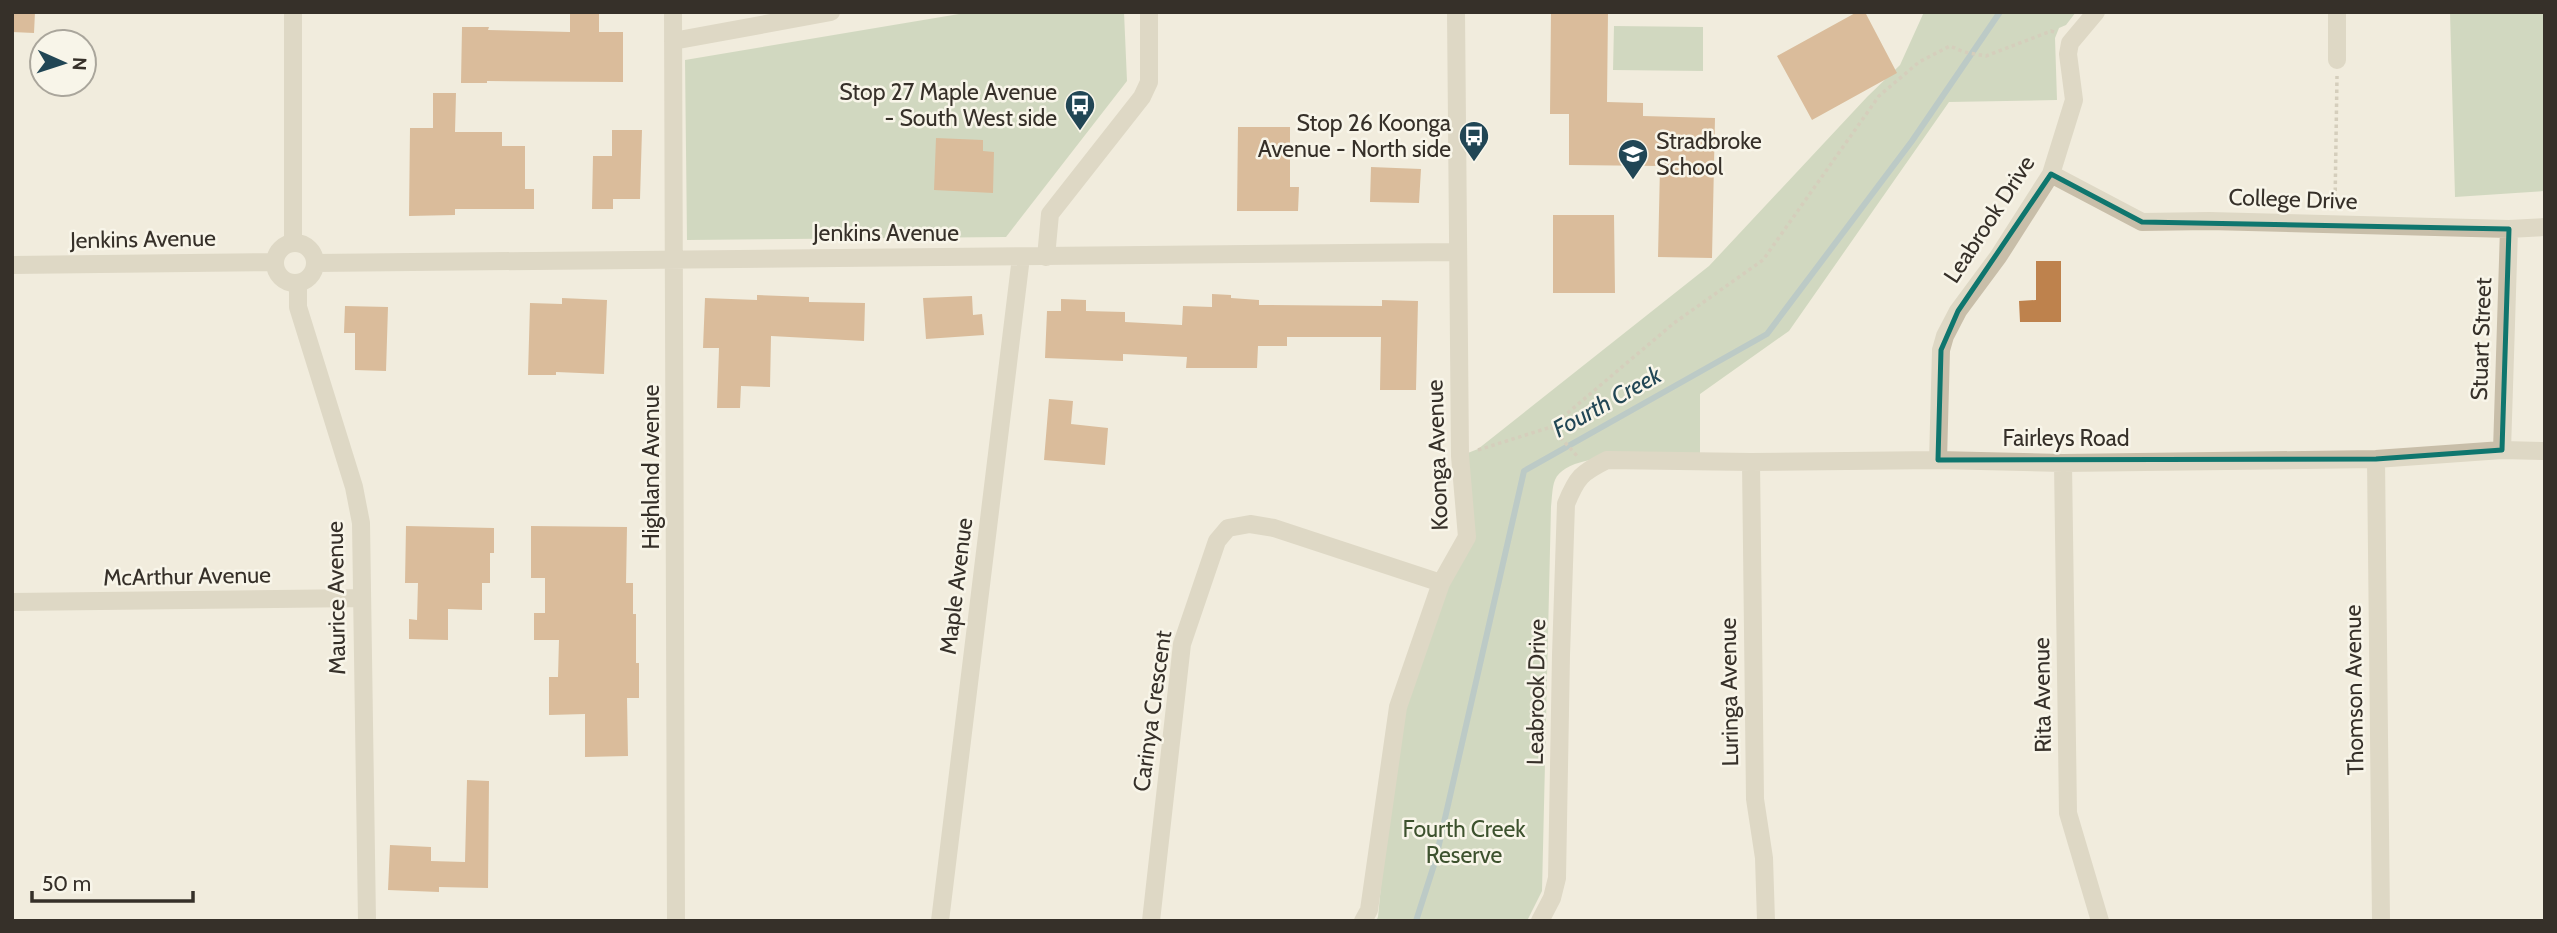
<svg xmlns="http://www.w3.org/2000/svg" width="2557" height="933" viewBox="0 0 2557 933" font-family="Cabin,sans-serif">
	<rect width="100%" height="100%" fill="#f1ecdd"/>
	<path fill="#acbf9e" d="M 971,12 L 1124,12 L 1127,81 L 1006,237 L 687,240 L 685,60 Z
		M 1924,12 L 2076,12 L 2066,25 L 2059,28 L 2055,38 L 2057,100 L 1949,102 L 1789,331 L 1700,394 L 1700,459 C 1669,458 1569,447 1555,480 C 1552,487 1552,499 1551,507 L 1542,891 L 1527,921 L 1376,921 L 1378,917 L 1398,707 L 1467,535 L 1460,456 L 1478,449 L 1709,266 L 1867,97 L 1900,65 Z
		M 2450,12 L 2545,12 L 2545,191 L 2455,197 Z
		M 1614,26 L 1703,27 L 1703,71 L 1613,70 Z"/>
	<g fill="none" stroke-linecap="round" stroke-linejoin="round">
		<path stroke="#7da0ac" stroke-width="6" d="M 1416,921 L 1435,862 L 1524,471 L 1767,334 L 1912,141 L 2000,12"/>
	</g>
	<path fill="#be824d" d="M 12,12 L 35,12 L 34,33 L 12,32 Z
		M 570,12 L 599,12 L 599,32 L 623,32 L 623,82 L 487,81 L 487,83 L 461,83 L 462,27 L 489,27 L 488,30 L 570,32 Z
		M 1551,12 L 1608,12 L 1607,102 L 1643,103 L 1643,116 L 1715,118 L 1712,258 L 1658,257 L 1660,166 L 1569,165 L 1569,114 L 1550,114 Z
		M 1857,12 L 1865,12 L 1897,73 L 1812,120 L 1777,56 Z
		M 433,93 L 456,93 L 455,132 L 502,132 L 502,146 L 525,146 L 525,189 L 534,189 L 534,209 L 455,209 L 455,215 L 409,216 L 410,128 L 433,128 Z
		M 1238,127 L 1290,127 L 1290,187 L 1299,187 L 1298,211 L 1237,211 Z
		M 612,130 L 642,130 L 640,199 L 613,199 L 613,209 L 592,209 L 593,156 L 612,156 Z
		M 936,138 L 983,140 L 983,151 L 994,152 L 993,193 L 934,190 Z
		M 1371,167 L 1421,169 L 1419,203 L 1370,202 Z
		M 1553,215 L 1614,215 L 1615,293 L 1553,293 Z
		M 2036,261 L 2061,261 L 2061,322 L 2020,322 L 2019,301 L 2036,300 Z
		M 1212,294 L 1231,295 L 1231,298 L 1259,300 L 1259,305 L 1382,306 L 1382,300 L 1418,301 L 1416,390 L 1380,390 L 1381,337 L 1287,337 L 1287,346 L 1258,346 L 1257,368 L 1186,368 L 1187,357 L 1123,354 L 1123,361 L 1045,358 L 1047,311 L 1061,311 L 1061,299 L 1086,300 L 1086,311 L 1125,312 L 1125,322 L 1182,325 L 1183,306 L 1212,307 Z
		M 757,295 L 809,297 L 809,302 L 865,303 L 864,341 L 771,336 L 770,387 L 741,386 L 740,408 L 717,408 L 719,348 L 703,348 L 705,298 L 757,300 Z
		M 972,296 L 973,315 L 982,314 L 984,335 L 926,339 L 923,298 Z
		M 562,298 L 607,300 L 604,374 L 556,372 L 556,375 L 528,375 L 530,303 L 562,304 Z
		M 345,306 L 388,307 L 386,371 L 355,370 L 355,333 L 344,333 Z
		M 1049,399 L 1073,401 L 1071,424 L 1108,428 L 1105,465 L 1044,460 Z
		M 406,526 L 494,528 L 494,553 L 490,553 L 490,583 L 482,583 L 482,610 L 448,609 L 448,640 L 409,639 L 409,619 L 417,620 L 418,583 L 405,583 Z
		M 531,526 L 627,527 L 626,583 L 633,583 L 633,614 L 636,614 L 636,663 L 639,663 L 639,698 L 627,698 L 628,756 L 585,757 L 585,714 L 549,715 L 549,677 L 558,677 L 559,640 L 534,640 L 534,613 L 545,613 L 545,578 L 531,578 Z
		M 467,780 L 489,781 L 488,888 L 439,887 L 439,892 L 388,890 L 390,845 L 431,847 L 431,861 L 465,862 Z"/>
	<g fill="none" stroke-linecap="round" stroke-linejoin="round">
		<path stroke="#b4a994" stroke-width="3.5" stroke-dasharray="3.5 3.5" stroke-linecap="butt" d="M 2335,205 L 2337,76
			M 1551,427 L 1578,457
			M 1478,450 L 1551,427 L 1674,323 L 1763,260 L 1879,96 L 1919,62 L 1950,46 L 1964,52 L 1986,56 L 2051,31 L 2054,32"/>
		<path stroke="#c8bea9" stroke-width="18" d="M 293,12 L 293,243
			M 673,12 L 676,921
			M 673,41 L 831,12
			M 2337,60 L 2337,12
			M 2051,174 L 2142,222 L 2209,221 L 2509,229 L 2545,227
			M275 263a20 20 0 1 1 40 0a20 20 0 1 1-40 0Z
			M 1046,257 L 1050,214 L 1142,97 L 1149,82 L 1149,12
			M 315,263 L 1457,252
			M 12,265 L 275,262
			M 298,283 L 298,307 L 354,487 L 361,523 L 367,921
			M 2502,450 L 2509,229
			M 2376,459 L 2381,921
			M 1938,460 L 1941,350 L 1945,336 L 1958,311 L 1998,257 L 2051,174 L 2074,100 L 2068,54 L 2070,43 L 2096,12
			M 1751,462 L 1755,799 L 1764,858 L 1766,921
			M 2063,463 L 2068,813 L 2100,921
			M 12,602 L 362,598
			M 940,921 L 1021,257
			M 1151,921 L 1182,644 L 1217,541 L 1228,528 L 1250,524 L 1274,528 L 1441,583
			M 1363,921 L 1369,910 L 1398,707 L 1441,583 L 1467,537 L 1460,456 L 1456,12
			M 1540,921 L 1552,898 L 1557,878 L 1561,655 L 1566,504 C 1577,477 1581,473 1607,460 L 1751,462 L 1938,460 L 2063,463 L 2376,459 L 2502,450 L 2545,451"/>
	</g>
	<path d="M0 0H2557V933H0ZM 2051,174 L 2142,222 L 2509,229 L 2502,450 L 2376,459 L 1938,460 L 1941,350 L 1958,311 Z" fill="#f1ecdd" fill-opacity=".55" fill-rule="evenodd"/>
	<path fill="none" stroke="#0f766e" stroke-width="5" stroke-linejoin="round" d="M 2051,174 L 2142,222 L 2509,229 L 2502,450 L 2376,459 L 1938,460 L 1941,350 L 1958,311 Z"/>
	<defs>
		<g id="bus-pin" transform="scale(1.575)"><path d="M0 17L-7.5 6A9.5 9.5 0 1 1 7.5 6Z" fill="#214655" stroke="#f8f5e9"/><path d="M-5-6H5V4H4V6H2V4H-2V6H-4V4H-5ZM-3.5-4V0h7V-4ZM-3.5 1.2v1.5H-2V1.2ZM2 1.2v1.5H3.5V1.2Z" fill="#fff"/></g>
		<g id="school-pin" transform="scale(1.575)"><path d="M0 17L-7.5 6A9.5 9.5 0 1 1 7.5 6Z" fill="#214655" stroke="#f8f5e9"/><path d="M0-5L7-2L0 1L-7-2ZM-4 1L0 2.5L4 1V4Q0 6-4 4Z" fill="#fff"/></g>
	</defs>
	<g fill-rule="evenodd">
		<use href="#bus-pin" x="1080" y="105"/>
		<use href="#bus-pin" x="1474" y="136"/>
		<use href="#school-pin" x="1633" y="154"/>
	</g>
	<g text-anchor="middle" stroke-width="5" stroke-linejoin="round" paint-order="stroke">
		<g font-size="23" fill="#363029" stroke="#f8f5e9" text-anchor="end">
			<text x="1057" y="100">Stop 27 Maple Avenue<tspan x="1057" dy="26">- South West side</tspan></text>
			<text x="1451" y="131">Stop 26 Koonga<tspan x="1451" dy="26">Avenue - North side</tspan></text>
			<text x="1656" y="149" text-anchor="start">Stradbroke<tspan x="1656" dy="26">School</tspan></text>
		</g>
		<g font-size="23" fill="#363029" stroke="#f8f5e9">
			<text transform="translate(2293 199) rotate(2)" y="8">College Drive</text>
			<text transform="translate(1989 219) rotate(-57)" y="8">Leabrook Drive</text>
			<text x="886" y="241">Jenkins Avenue</text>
			<text transform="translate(143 239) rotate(-1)" y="8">Jenkins Avenue</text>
			<text transform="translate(2481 339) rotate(-88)" y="8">Stuart Street</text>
			<text x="2066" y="446">Fairleys Road</text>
			<text transform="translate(1437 455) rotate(-92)" y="8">Koonga Avenue</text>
			<text transform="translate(651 467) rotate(-90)" y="8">Highland Avenue</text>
			<text transform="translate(187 576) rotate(-1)" y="8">McArthur Avenue</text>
			<text transform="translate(956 586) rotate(-83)" y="8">Maple Avenue</text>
			<text transform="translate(336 598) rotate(-91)" y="8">Maurice Avenue</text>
			<text transform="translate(2354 690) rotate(-91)" y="8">Thomson Avenue</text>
			<text transform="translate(1536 692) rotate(-89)" y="8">Leabrook Drive</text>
			<text transform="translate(1729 692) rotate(-91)" y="8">Luringa Avenue</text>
			<text transform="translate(2042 695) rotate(-91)" y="8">Rita Avenue</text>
			<text transform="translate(1152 711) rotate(-82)" y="8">Carinya Crescent</text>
		</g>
		<g font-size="23" fill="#3d522e" stroke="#f8f5e9">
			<text x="1464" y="837">Fourth Creek<tspan x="1464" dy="26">Reserve</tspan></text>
		</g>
		<g font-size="24" font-style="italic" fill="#214655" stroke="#f8f5e9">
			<text transform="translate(1607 402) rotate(-29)" y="8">Fourth Creek</text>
		</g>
	</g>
	<rect width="2557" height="933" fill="none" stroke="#363029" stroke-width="28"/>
	<g transform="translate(63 63) rotate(93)"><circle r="33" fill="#f8f5e9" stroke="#aaa69c" stroke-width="2"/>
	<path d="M0-5L12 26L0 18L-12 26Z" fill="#214655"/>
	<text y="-10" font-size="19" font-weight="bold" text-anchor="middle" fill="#363029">N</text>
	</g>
	<path d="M32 891v10h161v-10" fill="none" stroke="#363029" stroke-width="3.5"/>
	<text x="42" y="891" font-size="21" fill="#363029" stroke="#f8f5e9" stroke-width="5" paint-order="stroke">50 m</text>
</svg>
